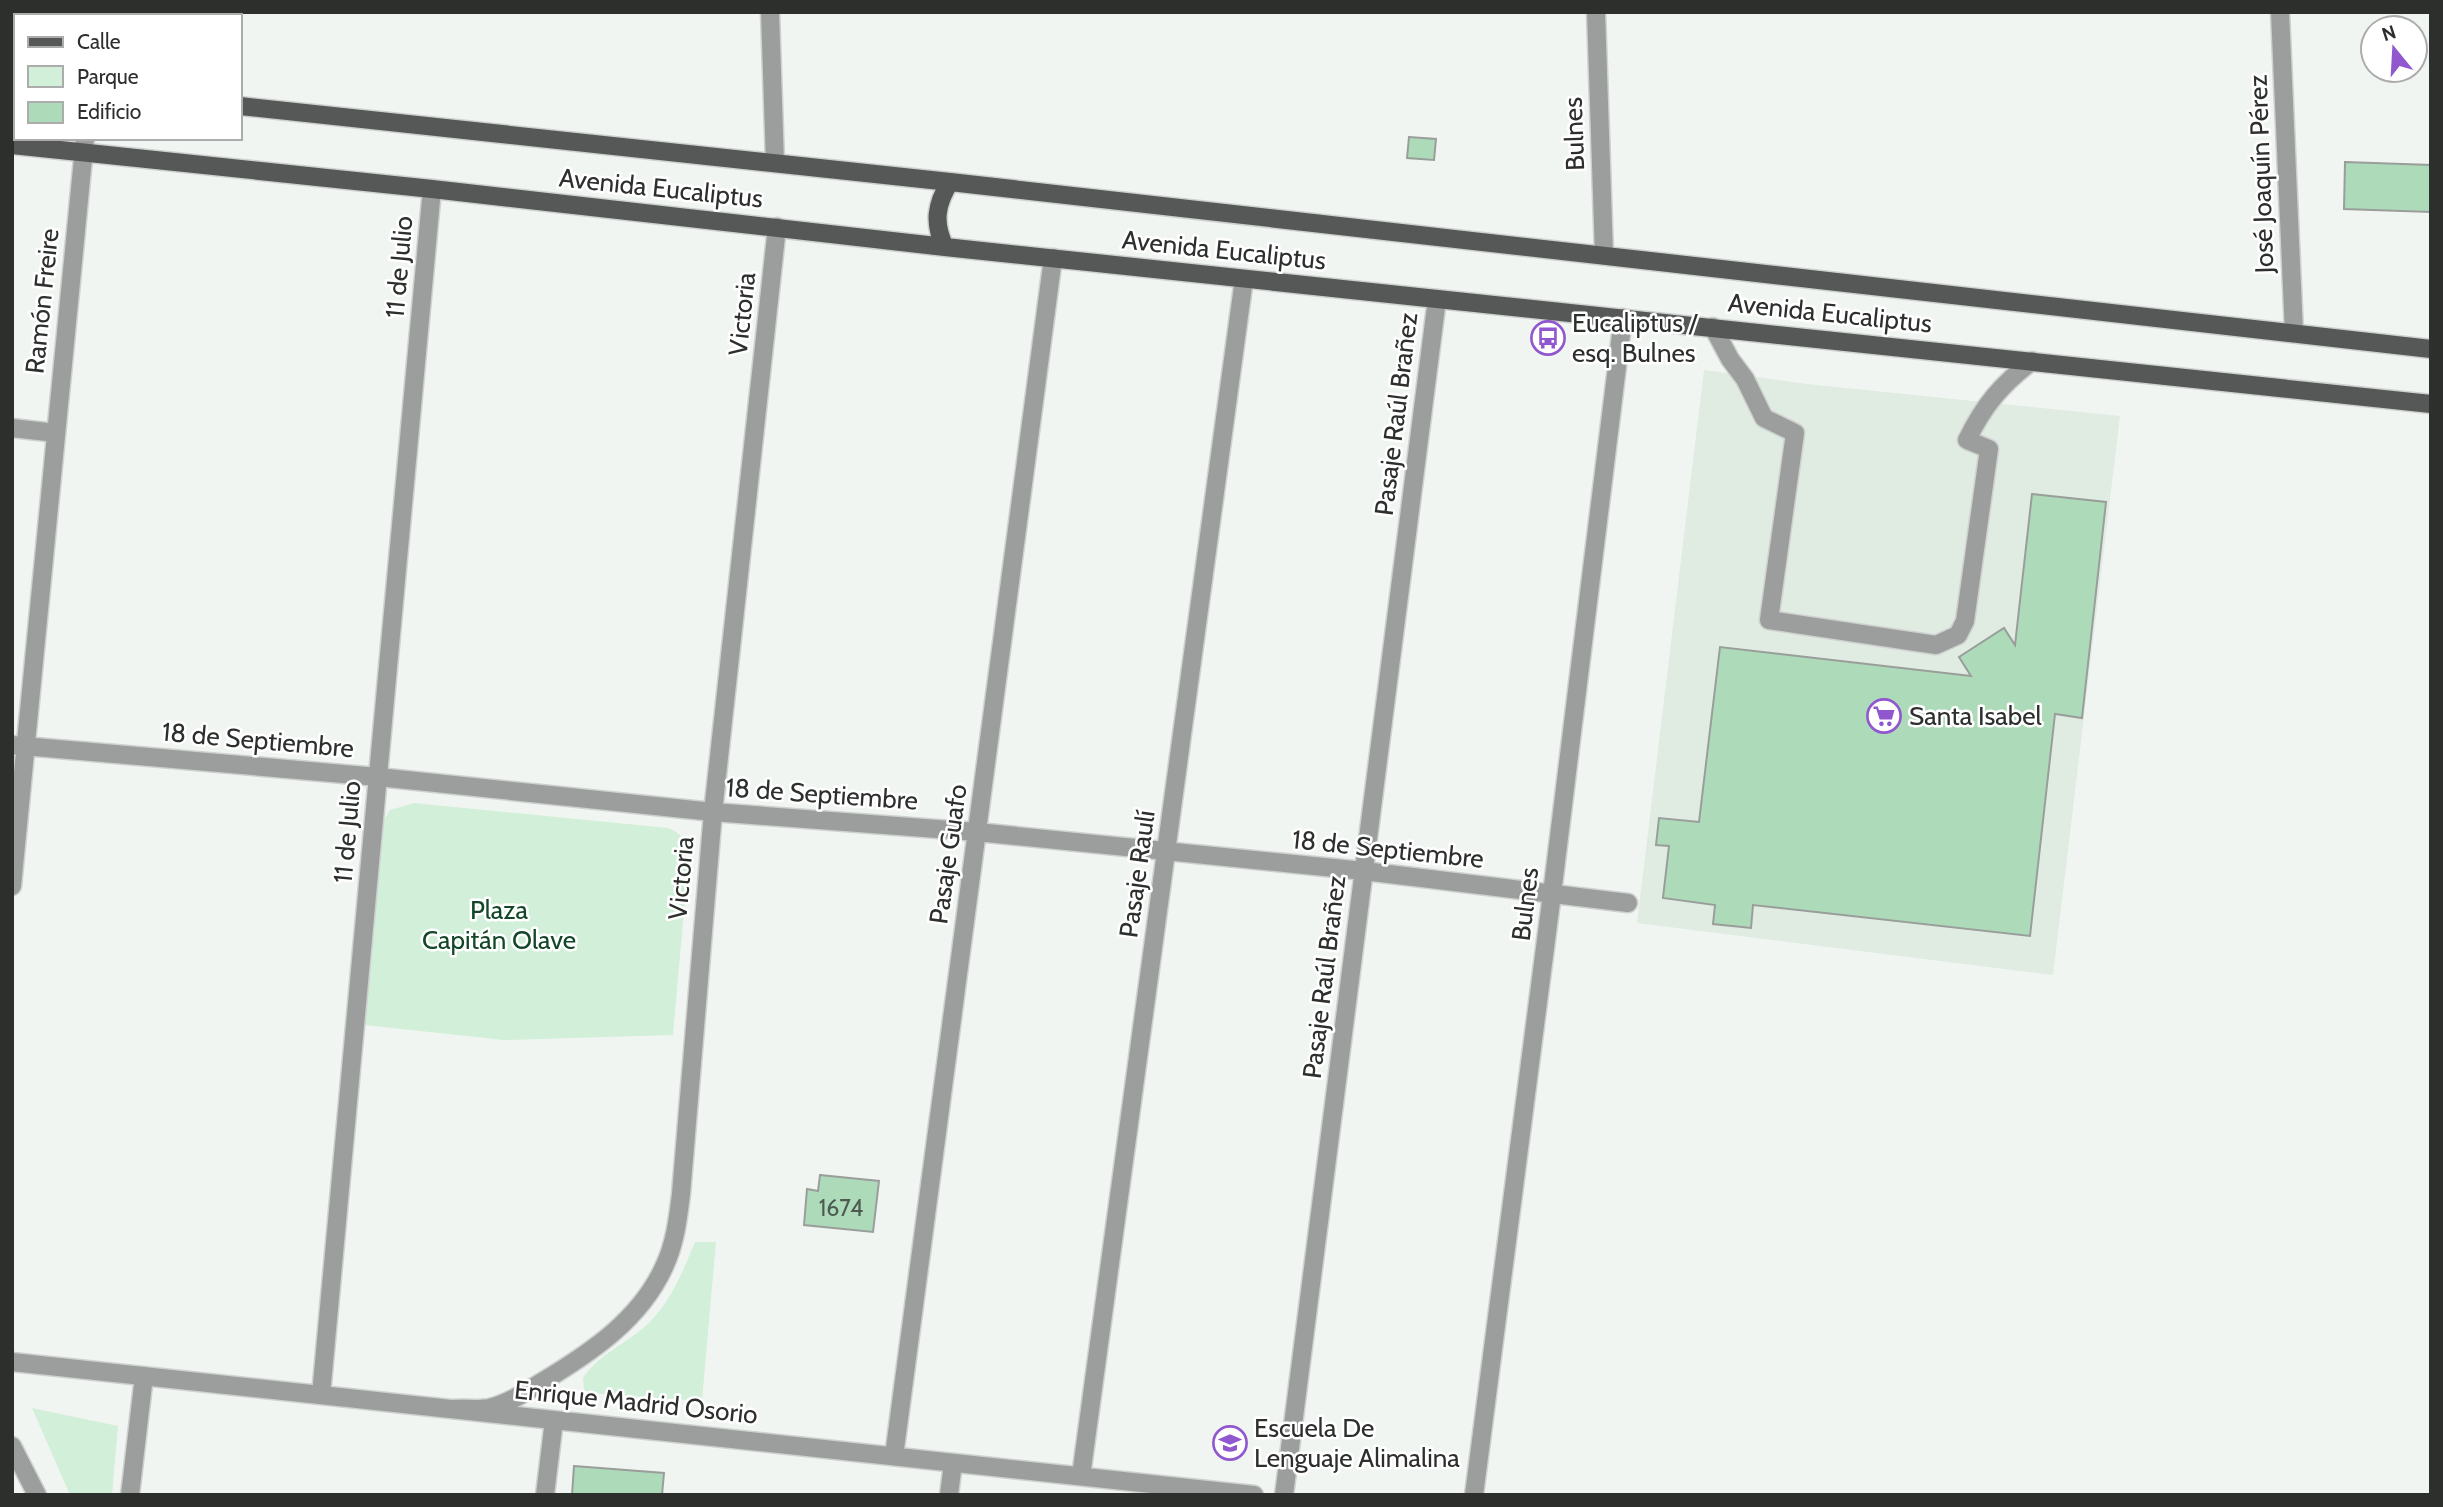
<svg xmlns="http://www.w3.org/2000/svg" width="2443" height="1507" viewBox="0 0 2443 1507" font-family="Cabin,sans-serif">
	<rect width="100%" height="100%" fill="#f1f5f2"/>
	<path fill="#e0ebe2" d="M 1704,370 L 1807,384 L 2120,416 L 2053,975 L 1637,923 Z"/>
	<path fill="#d2efda" d="M 414,803 L 668,828 C 680,832 687,841 689,854 L 673,1035 L 504,1040 L 364,1025 L 383,822 L 390,810 Z
		M 695,1242 L 716,1242 L 702,1401 L 591,1393 L 584,1390 L 583,1378 C 597,1356 623,1345 642,1329 C 669,1307 682,1273 695,1242 Z
		M 32,1408 L 118,1426 L 112,1495 L 70,1495 Z"/>
	<path fill="#addbb9" stroke="#9a9e9b" stroke-width="2" d="M 1409,137 L 1436,139 L 1434,160 L 1407,158 Z
		M 2345,162 L 2431,165 L 2431,212 L 2344,209 Z
		M 2032,494 L 2106,502 L 2082,718 L 2055,714 L 2030,936 L 1753,905 L 1751,928 L 1713,924 L 1715,905 L 1663,898 L 1669,846 L 1656,845 L 1659,818 L 1699,822 L 1720,647 L 1971,676 L 1959,657 L 2004,628 L 2015,645 Z
		M 820,1175 L 879,1181 L 873,1232 L 804,1225 L 807,1189 L 818,1191 Z
		M 574,1466 L 664,1473 L 662,1495 L 572,1495 Z"/>
	<g fill="none" stroke-linecap="round" stroke-linejoin="round">
		<g stroke="#ced1cf" stroke-width="21">
			<path id="minor" d="M 90,12 L 90,16
				M 770,12 L 775,163
				M 1596,12 L 1604,255
				M 2280,12 L 2294,333
				M 1713,327 L 1730,359 L 1745,379 L 1764,418 L 1795,433 L 1769,620 L 1936,645 L 1958,635 L 1965,621 L 1989,449 L 1967,440 C 1984,405 2001,385 2032,361
				M 12,428 L 56,433
				M 12,745 L 378,777 L 713,812 L 977,832 L 1364,871 L 1628,903
				M 12,886 L 85,138
				M 12,1362 L 1254,1495
				M 321,1395 L 432,189
				M 452,1409 C 463,1408 478,1410 489,1408 C 507,1404 526,1392 542,1382 C 590,1353 640,1320 664,1267 C 675,1244 678,1219 681,1194 L 713,812 L 777,227
				M 12,1446 L 37,1495
				M 894,1456 L 1053,258
				M 1081,1476 L 1244,279
				M 130,1495 L 144,1376
				M 545,1495 L 554,1420
				M 949,1495 L 953,1463
				M 1284,1495 L 1437,299
				M 1474,1495 L 1552,894 L 1623,318"/>
		</g>
		<g stroke="#ced1cf" stroke-width="21">
			<path id="major" d="M 12,84 L 16,84
				M 240,106 L 950,182 L 2431,349
				M 12,145 L 432,189 L 945,247 L 2431,404
				M 945,247 C 933,223 936,204 950,182"/>
		</g>
		<use href="#minor" stroke="#9c9e9d" stroke-width="18"/>
		<use href="#major" stroke="#555856" stroke-width="18"/>
	</g>
	<defs>
		<g id="bus-ring" transform="scale(1.75)"><circle r="9.5" fill="#fff" stroke="#9057ce" stroke-width="1.5"/><path d="M-5-6H5V4H4V6H2V4H-2V6H-4V4H-5ZM-3.5-4V0h7V-4ZM-3.5 1.2v1.5H-2V1.2ZM2 1.2v1.5H3.5V1.2Z" fill="#9057ce"/></g>
		<g id="supermarket-ring" transform="scale(1.75)"><circle r="9.5" fill="#fff" stroke="#9057ce" stroke-width="1.5"/><path d="M-6-5.5h2.5l.6 2H6L4.5 2H-2.5L-4.4-4H-6ZM-1.5 3.2a1.3 1.3 0 1 0 .1 0ZM3 3.2a1.3 1.3 0 1 0 .1 0Z" fill="#9057ce"/></g>
		<g id="school-ring" transform="scale(1.75)"><circle r="9.5" fill="#fff" stroke="#9057ce" stroke-width="1.5"/><path d="M0-5L7-2L0 1L-7-2ZM-4 1L0 2.5L4 1V4Q0 6-4 4Z" fill="#9057ce"/></g>
	</defs>
	<g fill-rule="evenodd">
		<use href="#bus-ring" x="1548" y="338"/>
		<use href="#supermarket-ring" x="1884" y="716"/>
		<use href="#school-ring" x="1230" y="1443"/>
	</g>
	<g text-anchor="middle" stroke-width="5" stroke-linejoin="round" paint-order="stroke">
		<g font-size="23" fill="#4d5a50">
			<text x="841" y="1216">1674</text>
		</g>
		<g font-size="26" fill="#2d2f2d" stroke="#fff">
			<text transform="translate(1574 134) rotate(-92)" y="9">Bulnes</text>
			<text transform="translate(2261 174) rotate(-92)" y="9">José Joaquín Pérez</text>
			<text transform="translate(661 188) rotate(6)" y="9">Avenida Eucaliptus</text>
			<text transform="translate(1224 250) rotate(6)" y="9">Avenida Eucaliptus</text>
			<text transform="translate(399 267) rotate(-85)" y="9">11 de Julio</text>
			<text transform="translate(42 301) rotate(-84)" y="9">Ramón Freire</text>
			<text transform="translate(1830 313) rotate(6)" y="9">Avenida Eucaliptus</text>
			<text transform="translate(742 314) rotate(-84)" y="9">Victoria</text>
			<text transform="translate(1396 414) rotate(-83)" y="9">Pasaje Raúl Brañez</text>
			<text transform="translate(258 740) rotate(5)" y="9">18 de Septiembre</text>
			<text transform="translate(822 794) rotate(4)" y="9">18 de Septiembre</text>
			<text transform="translate(347 832) rotate(-85)" y="9">11 de Julio</text>
			<text transform="translate(1388 849) rotate(6)" y="9">18 de Septiembre</text>
			<text transform="translate(948 854) rotate(-82)" y="9">Pasaje Guafo</text>
			<text transform="translate(1137 874) rotate(-82)" y="9">Pasaje Raulí</text>
			<text transform="translate(681 878) rotate(-85)" y="9">Victoria</text>
			<text transform="translate(1525 904) rotate(-83)" y="9">Bulnes</text>
			<text transform="translate(1324 977) rotate(-83)" y="9">Pasaje Raúl Brañez</text>
			<text transform="translate(636 1402) rotate(6)" y="9">Enrique Madrid Osorio</text>
		</g>
		<g font-size="26" fill="#2d2f2d" stroke="#fff" text-anchor="start">
			<text x="1572" y="332">Eucaliptus /<tspan x="1572" dy="30">esq. Bulnes</tspan></text>
			<text x="1909" y="725">Santa Isabel</text>
			<text x="1254" y="1437">Escuela De<tspan x="1254" dy="30">Lenguaje Alimalina</tspan></text>
		</g>
		<g font-size="26" fill="#134728" stroke="#fff">
			<text x="499" y="919">Plaza<tspan x="499" dy="30">Capitán Olave</tspan></text>
		</g>
	</g>
	<rect width="2443" height="1507" fill="none" stroke="#2d2f2d" stroke-width="28"/>
	<rect x="14" y="14" width="228" height="126" fill="#ffffff" stroke="#abacab" stroke-width="2"/>
	<rect x="28" y="37" width="35" height="10" fill="#555856" stroke="#abacab" stroke-width="2"/>
	<text x="77" y="49" font-size="21" fill="#2d2f2d">Calle</text>
	<rect x="28" y="66" width="35" height="21" fill="#d2efda" stroke="#abacab" stroke-width="2"/>
	<text x="77" y="84" font-size="21" fill="#2d2f2d">Parque</text>
	<rect x="28" y="102" width="35" height="21" fill="#addbb9" stroke="#abacab" stroke-width="2"/>
	<text x="77" y="119" font-size="21" fill="#2d2f2d">Edificio</text>
	<g transform="translate(2394 49) rotate(342)"><circle r="33" fill="#ffffff" stroke="#abacab" stroke-width="2"/>
	<path d="M0-5L12 26L0 18L-12 26Z" fill="#9057ce"/>
	<text y="-10" font-size="19" font-weight="bold" text-anchor="middle" fill="#2d2f2d">N</text>
	</g>
</svg>
